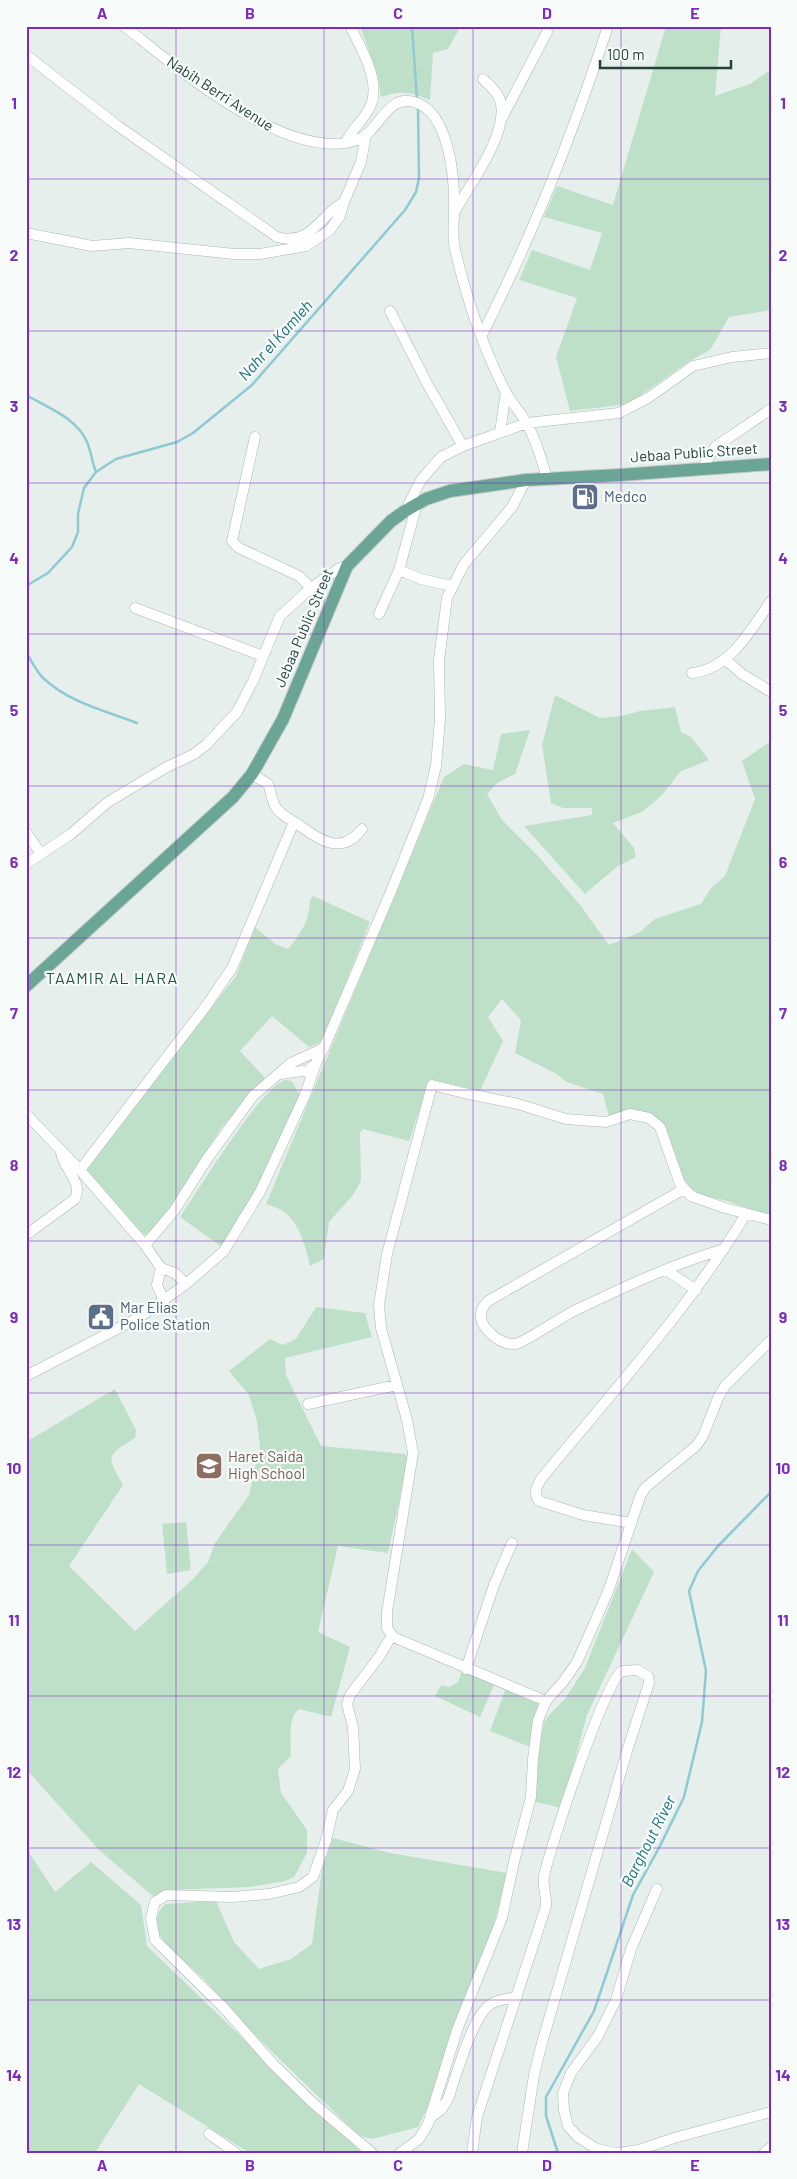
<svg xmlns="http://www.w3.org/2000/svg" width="797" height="2179" viewBox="0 0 797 2179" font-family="Barlow,sans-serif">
	<rect width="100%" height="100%" fill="#e6efeb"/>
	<path fill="#bfe0c8" d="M 360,26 L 461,26 L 448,49 L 433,53 L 430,100 C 409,92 403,90 381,97 L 378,76 Z
		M 666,26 L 721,26 L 715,96 L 750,84 L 771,69 L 771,310 L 729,317 L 710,350 L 688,362 L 628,404 L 570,411 L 556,357 L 577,298 L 519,280 L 532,250 L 590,270 L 602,233 L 544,217 L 557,186 L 613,205 Z
		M 555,695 L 600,718 L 622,716 L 640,711 L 675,707 L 681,732 L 691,737 L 709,760 L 681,771 L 661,796 L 642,812 L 613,823 L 634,848 L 636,857 L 618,866 L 585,894 L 524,826 L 592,815 L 592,808 L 563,808 L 551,803 L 542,745 Z
		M 530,730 L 515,774 L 497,783 L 487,794 L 502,820 L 538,856 L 581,906 L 609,945 L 640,932 L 655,919 L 701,904 L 711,888 L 725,876 L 755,799 L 742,761 L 771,741 L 771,1216 L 724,1200 L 700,1195 L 690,1188 L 676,1165 L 666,1127 L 643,1111 L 631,1109 L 609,1116 L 603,1094 L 567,1082 L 555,1073 L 515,1053 L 521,1020 L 502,999 L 488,1017 L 503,1041 L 480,1091 L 430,1079 L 409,1141 L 363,1129 L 360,1133 L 361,1181 L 353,1195 L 329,1222 L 324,1259 L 310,1266 C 306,1248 300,1224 284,1212 C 279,1208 271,1206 266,1204 L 444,777 L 464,764 L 493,770 L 501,734 Z
		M 313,896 L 370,922 L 322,1042 L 309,1047 L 272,1016 L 240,1051 L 265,1078 L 222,1127 L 169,1211 L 149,1234 L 144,1235 L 86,1169 L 236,976 L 255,927 L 275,944 L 288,949 C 300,935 310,920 310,900 Z
		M 285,1080 L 292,1081 L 300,1095 L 254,1197 L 222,1247 L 180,1217 C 197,1192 262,1086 285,1080 Z
		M 316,1307 L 365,1313 L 372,1337 L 285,1358 L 286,1375 L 321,1446 L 405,1454 L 408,1459 L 388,1553 L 338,1546 L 318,1632 L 350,1647 L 331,1717 L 299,1709 C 287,1718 291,1743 291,1756 L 278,1769 L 281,1793 L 307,1830 L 307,1853 L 294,1877 L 285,1881 L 250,1887 L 168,1890 L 153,1896 L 100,1851 L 26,1769 L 26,1442 L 115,1389 L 136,1430 L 135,1438 C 106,1456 106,1455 123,1485 L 69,1566 L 135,1631 L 192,1580 L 208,1562 L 215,1543 L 249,1495 L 260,1446 L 257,1421 L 249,1395 L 229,1371 L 270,1339 L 283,1345 L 296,1339 Z
		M 186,1522 L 191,1570 L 167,1574 L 162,1524 Z
		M 632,1549 L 654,1572 L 587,1715 L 562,1808 L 536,1802 L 538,1753 L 544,1722 L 549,1715 L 565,1699 L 585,1668 Z
		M 462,1670 L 495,1683 L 480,1717 L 435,1696 L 441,1685 L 450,1687 L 458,1682 Z
		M 506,1688 L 539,1703 C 533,1716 533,1732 530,1747 L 490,1731 Z
		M 333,1838 L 390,1853 L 507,1873 L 492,1932 L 430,2102 L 418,2127 L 372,2139 L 360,2136 C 318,2097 277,2057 236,2016 C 225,2004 215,1990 203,1978 C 189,1964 167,1950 158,1932 C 154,1922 158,1911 165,1904 L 216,1901 L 234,1942 L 259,1969 L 291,1959 L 312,1944 L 322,1869 Z
		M 26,1848 L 55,1892 L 91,1862 L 141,1905 L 147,1946 L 361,2152 L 250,2153 L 139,2084 L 95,2153 L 26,2153 Z"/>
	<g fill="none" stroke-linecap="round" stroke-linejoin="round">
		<path stroke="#8ec9d4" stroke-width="2.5" d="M 412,26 L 417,100
			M 26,395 C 47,407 77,418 87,442 C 91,451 92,462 96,472
			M 26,586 L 48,573 L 72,547 L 78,532 L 78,514 L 84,488 L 96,472 L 116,459 L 177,442 L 193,433 L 252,385 L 405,210 L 416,192 L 419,178 L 418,108
			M 26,652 C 31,660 36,671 43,678 C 70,703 103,710 137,723
			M 558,2153 L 546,2116 L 546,2097 L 594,2011 L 633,1895 L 660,1846 L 684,1797 L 702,1722 L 706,1671 L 689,1591 L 698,1571 L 718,1546 L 771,1492"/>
		<g stroke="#a8b8b2" stroke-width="11">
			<path id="minor" d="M 124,26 C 177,67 287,164 357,140 C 380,132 387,91 417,103 C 450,115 455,181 454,211 C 454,224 452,236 455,249 C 466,297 483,347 505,391 C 511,402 520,412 526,422 C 536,440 542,460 547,479
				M 26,55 L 118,126 L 277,237 C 312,247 320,214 344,202
				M 502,118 L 547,32
				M 346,142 C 352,129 364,120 370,107 C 382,82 361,48 350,26
				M 455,211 C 470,184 507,136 501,104 C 499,93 491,87 483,79
				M 26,233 L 92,246 L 129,243 L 234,254 L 260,254 L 306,246 L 330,230 L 340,216 L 344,202 L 361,162 L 366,135
				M 390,311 L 429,387 L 463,446
				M 482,335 C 533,234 573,134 608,26
				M 500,432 L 506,392
				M 255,437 L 232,541 L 239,548 L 299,576 L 311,588
				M 702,469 L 715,447 L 771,409
				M 417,504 L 399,570 L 421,579 L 452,586
				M 405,511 L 421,480 L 441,457 L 463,446 L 527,423 L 619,413 L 648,398 L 693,366 L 732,357 L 771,353
				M 135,608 L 263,656
				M 379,614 L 399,570
				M 726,660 L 742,674 L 771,692
				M 692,673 C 730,669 751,630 771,601
				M 252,774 L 268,784 C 271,790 271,799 275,806 C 280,815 290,819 299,825 C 319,840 342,856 362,829
				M 26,832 L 41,854
				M 26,864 L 71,834 L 108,802 L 165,768 L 194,754 L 206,745 L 237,712 L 253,681 L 280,616 L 311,588 L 338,569 L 347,566
				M 280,1074 L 302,1071 L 312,1073 L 311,1067
				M 26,1114 L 80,1170 L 145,1245 L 161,1268 L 175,1273 L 186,1284
				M 80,1170 L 206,1006 L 232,968 L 294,822
				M 684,1189 L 488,1301 C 482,1308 479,1313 482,1322 C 488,1334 502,1345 516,1344 C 525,1342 563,1316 576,1310 C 624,1287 673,1264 724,1249
				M 26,1235 L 75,1199 C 83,1182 65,1171 61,1153
				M 145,1245 L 174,1211 L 207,1159 L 253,1096 L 291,1063 L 324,1048
				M 161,1268 L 157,1285 L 164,1301
				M 666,1270 L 696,1290
				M 26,1376 L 140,1317 L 186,1284 L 224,1251 L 260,1192 L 305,1095 L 316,1063 L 326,1043 L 392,889 L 428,799 L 436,766 L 440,719 L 439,660 L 447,598 L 464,564 L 512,507 L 526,480
				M 308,1404 L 397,1385
				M 631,1523 L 583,1515 L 539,1501 C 533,1494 537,1486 541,1479 C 612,1392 688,1310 746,1214
				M 466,1669 L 494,1585 L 512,1543
				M 546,1701 L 393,1637 L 387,1628 L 387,1612 L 413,1453 L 407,1420 L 381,1328 L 379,1305 L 387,1254 L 432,1085 L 464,1093 L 518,1104 L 566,1119 L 606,1122 L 630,1114 L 649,1118 L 660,1127 L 680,1184 L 691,1196 L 725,1208 L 771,1220
				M 430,2118 L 441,2110 L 448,2099 C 456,2077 472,2016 491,2004 C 498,1999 509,1999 517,1997
				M 209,2134 L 236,2153
				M 372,2153 L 313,2103 L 273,2064 L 224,2008 L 155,1940 L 151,1918 L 155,1902 L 166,1895 L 232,1897 L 269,1894 L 299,1887 L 313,1877 L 326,1840 L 333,1810 L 348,1791 L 355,1769 L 353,1727 L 347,1704 L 350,1695 L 379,1657 L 392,1635
				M 400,2153 L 419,2139 L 428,2124 L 457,2030 L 502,1918 L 514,1862 L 531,1797 L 533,1759 L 538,1720 L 546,1701 L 563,1682 L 577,1662 L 593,1626 L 609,1589 L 641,1494 L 646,1487 L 696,1446 L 703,1436 L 718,1398 L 725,1386 L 771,1340
				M 472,2153 L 477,2117 L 546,1906 C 547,1896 542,1886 544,1876 C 550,1848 605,1680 622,1671 L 637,1670 L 648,1676 L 649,1683 L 627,1751 L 542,2043 L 534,2075 L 522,2153
				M 615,2153 L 597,2149 L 578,2137 L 568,2126 L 564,2110 L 563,2093 L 571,2073 L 598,2036 L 616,2000 L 631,1949 L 657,1889
				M 618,2153 L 639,2150 L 674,2138 L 771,2112
				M 764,2153 L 771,2147"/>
		</g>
		<g stroke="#c2cac8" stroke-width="14">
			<path id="major" d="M 26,986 L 233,797 L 252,774 L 283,719 L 347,566 L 391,521 L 405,511 L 426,499 L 450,491 L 526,480 L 620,475 L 771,464"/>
		</g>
		<use href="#minor" stroke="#fff" stroke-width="10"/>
		<use href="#major" stroke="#6aa596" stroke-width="12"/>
	</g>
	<path fill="none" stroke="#7b2cbf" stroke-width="1" stroke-opacity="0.55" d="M 176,26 L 176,2153M 324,26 L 324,2153M 473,26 L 473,2153M 621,26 L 621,2153M 26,179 L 771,179M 26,331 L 771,331M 26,483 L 771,483M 26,634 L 771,634M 26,786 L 771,786M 26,938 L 771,938M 26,1090 L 771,1090M 26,1241 L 771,1241M 26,1393 L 771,1393M 26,1545 L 771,1545M 26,1696 L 771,1696M 26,1848 L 771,1848M 26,2000 L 771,2000"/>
	<defs>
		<g id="fuel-square" transform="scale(1.4375)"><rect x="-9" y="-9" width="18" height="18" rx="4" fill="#5c6f8a" stroke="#f7fbf9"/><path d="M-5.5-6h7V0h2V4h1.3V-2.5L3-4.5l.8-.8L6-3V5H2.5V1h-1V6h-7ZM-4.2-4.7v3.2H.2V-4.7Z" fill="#fff"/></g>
		<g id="civic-square" transform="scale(1.4375)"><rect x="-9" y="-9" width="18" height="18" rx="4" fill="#5c6f8a" stroke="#f7fbf9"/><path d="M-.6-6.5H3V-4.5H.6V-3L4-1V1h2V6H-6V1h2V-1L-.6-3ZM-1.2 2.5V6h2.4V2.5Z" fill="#fff"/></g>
		<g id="school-square" transform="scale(1.4375)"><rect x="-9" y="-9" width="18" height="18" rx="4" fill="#8d6e63" stroke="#f7fbf9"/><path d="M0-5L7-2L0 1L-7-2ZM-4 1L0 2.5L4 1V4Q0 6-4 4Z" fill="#fff"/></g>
	</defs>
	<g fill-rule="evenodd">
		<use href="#fuel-square" x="585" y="497"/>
		<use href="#civic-square" x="101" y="1317"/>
		<use href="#school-square" x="209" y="1466"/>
	</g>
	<g text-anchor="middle" stroke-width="4.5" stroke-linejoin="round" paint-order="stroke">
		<g font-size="15" fill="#24423a" stroke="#f7fbf9">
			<text transform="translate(220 94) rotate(33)" y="5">Nabih Berri Avenue</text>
			<text transform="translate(694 453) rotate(-4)" y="5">Jebaa Public Street</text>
			<text transform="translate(304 628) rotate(-67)" y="5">Jebaa Public Street</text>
		</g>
		<g font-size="15" fill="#4e5e75" stroke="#f7fbf9" text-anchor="start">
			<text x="604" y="502">Medco</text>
			<text x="120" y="1313">Mar Elias<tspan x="120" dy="17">Police Station</tspan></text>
		</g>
		<g font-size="15" fill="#785e54" stroke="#f7fbf9" text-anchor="start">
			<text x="228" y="1462">Haret Saida<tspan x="228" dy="17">High School</tspan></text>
		</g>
		<g font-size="16" font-style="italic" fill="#1c6f80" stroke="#f7fbf9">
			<text transform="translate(275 340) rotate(-48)" y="6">Nahr el Kamleh</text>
			<text transform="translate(648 1841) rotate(-63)" y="6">Barghout River</text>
		</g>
		<g font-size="16" letter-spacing="1" fill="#1f5548" stroke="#f7fbf9">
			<text x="112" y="984">TAAMIR AL HARA</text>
		</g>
	</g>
	<rect width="797" height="2179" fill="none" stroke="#f7fbf9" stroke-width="55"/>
	<path d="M600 60v8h131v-8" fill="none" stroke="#24423a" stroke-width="2.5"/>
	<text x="607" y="60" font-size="15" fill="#24423a" stroke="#f7fbf9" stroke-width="4" paint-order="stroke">100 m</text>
	<rect x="28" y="28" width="742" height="2124" fill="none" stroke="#7b2cbf" stroke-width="2"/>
	<g font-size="16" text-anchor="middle" font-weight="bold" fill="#7b2cbf">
		<text x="102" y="19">A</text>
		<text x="250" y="19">B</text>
		<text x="398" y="19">C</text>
		<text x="547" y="19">D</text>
		<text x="695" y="19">E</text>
		<text x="14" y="109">1</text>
		<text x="783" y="109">1</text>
		<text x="14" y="261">2</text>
		<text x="783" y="261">2</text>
		<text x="14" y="412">3</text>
		<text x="783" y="412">3</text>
		<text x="14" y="564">4</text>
		<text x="783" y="564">4</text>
		<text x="14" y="716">5</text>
		<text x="783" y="716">5</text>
		<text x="14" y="868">6</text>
		<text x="783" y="868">6</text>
		<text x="14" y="1019">7</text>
		<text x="783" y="1019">7</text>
		<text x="14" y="1171">8</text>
		<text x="783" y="1171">8</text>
		<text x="14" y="1323">9</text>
		<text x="783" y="1323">9</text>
		<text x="14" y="1474">10</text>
		<text x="783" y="1474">10</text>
		<text x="14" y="1626">11</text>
		<text x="783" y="1626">11</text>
		<text x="14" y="1778">12</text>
		<text x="783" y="1778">12</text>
		<text x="14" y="1930">13</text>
		<text x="783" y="1930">13</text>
		<text x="14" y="2081">14</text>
		<text x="783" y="2081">14</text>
		<text x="102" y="2171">A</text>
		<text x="250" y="2171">B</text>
		<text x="398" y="2171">C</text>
		<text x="547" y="2171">D</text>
		<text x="695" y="2171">E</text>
	</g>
</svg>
